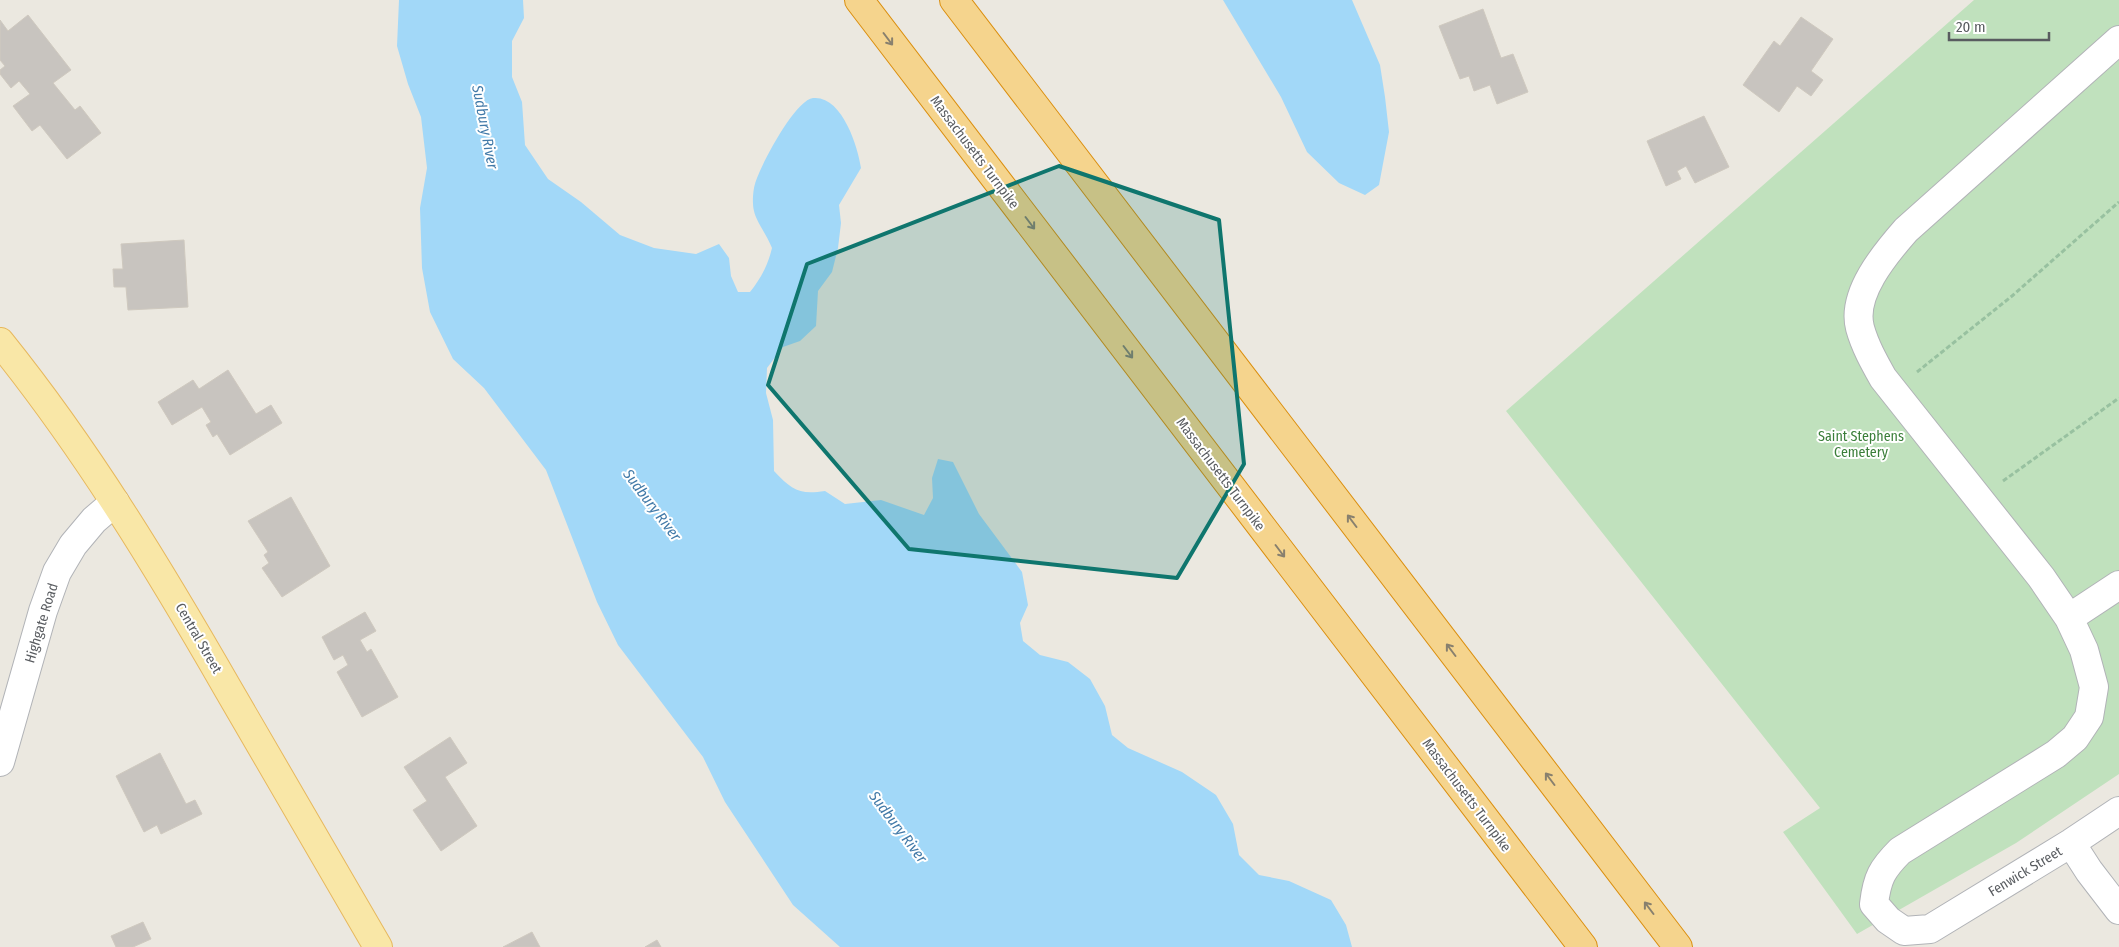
<svg xmlns="http://www.w3.org/2000/svg" width="2119" height="947" viewBox="0 0 2119 947" font-family="'Fira Sans Condensed',sans-serif">
	<rect width="100%" height="100%" fill="#ebe8e0"/>
	<path fill="#c0e1bd" d="M 1974,0 L 2119,0 L 2119,774 L 2016,843 L 1857,934 L 1783,832 L 1820,808 L 1506,411 Z"/>
	<path fill="#a2d8f8" d="M 399,0 L 523,0 L 524,18 L 512,41 L 512,77 L 522,102 L 525,145 L 548,179 L 581,202 L 620,235 L 654,248 L 696,254 L 719,244 L 729,258 L 731,276 L 738,292 L 750,292 C 761,278 768,265 772,248 C 768,237 756,221 754,211 C 752,204 753,190 755,184 C 760,166 795,100 813,98 C 842,95 858,147 861,168 L 839,205 L 841,223 L 838,248 L 832,272 L 818,291 L 816,326 L 800,341 L 783,347 L 767,368 L 766,393 L 773,420 L 774,471 C 792,490 799,495 825,491 L 845,504 L 881,500 L 924,515 L 933,498 L 932,478 L 938,459 L 953,462 L 979,514 L 1022,572 L 1028,605 L 1020,623 L 1023,641 L 1040,655 L 1068,662 L 1090,679 L 1105,706 L 1112,735 L 1128,748 L 1182,772 L 1216,795 L 1233,824 L 1239,855 L 1259,875 L 1289,881 L 1331,900 L 1346,925 L 1352,947 L 840,947 L 793,905 L 725,802 L 703,757 L 618,645 L 597,602 L 546,470 L 484,388 L 453,359 L 430,312 L 422,268 L 420,208 L 427,168 L 421,117 L 408,84 L 397,46 Z
		M 1223,0 L 1352,0 L 1380,65 L 1385,97 L 1389,132 L 1379,185 L 1365,195 L 1339,183 L 1307,152 L 1281,97 Z"/>
	<path fill="#c8c4bf" stroke="#cfc9bf" d="M 1483,9 L 1501,58 L 1513,54 L 1528,92 L 1497,104 L 1490,85 L 1474,91 L 1469,76 L 1460,79 L 1439,26 Z
		M 28,15 L 71,70 L 53,83 L 75,110 L 80,106 L 101,133 L 67,159 L 40,125 L 32,131 L 13,106 L 30,94 L 19,81 L 11,88 L 0,74 L 0,70 L 5,66 L 0,60 L 0,20 L 8,31 Z
		M 1801,17 L 1833,39 L 1811,71 L 1823,80 L 1811,96 L 1797,86 L 1779,112 L 1743,85 L 1774,41 L 1780,46 Z
		M 1704,116 L 1729,167 L 1695,183 L 1686,166 L 1677,171 L 1681,179 L 1666,186 L 1647,141 Z
		M 184,240 L 188,307 L 128,310 L 126,287 L 114,287 L 113,269 L 123,269 L 121,244 Z
		M 228,370 L 256,414 L 271,405 L 282,423 L 230,455 L 217,434 L 213,437 L 206,425 L 211,422 L 202,407 L 172,425 L 158,402 L 193,380 L 199,389 Z
		M 291,497 L 330,566 L 282,597 L 262,568 L 269,563 L 264,555 L 268,552 L 248,521 Z
		M 365,612 L 376,631 L 360,640 L 367,652 L 371,649 L 398,697 L 362,717 L 337,672 L 348,665 L 343,655 L 334,660 L 322,637 Z
		M 450,737 L 467,763 L 445,777 L 477,826 L 441,851 L 413,810 L 427,801 L 404,767 Z
		M 160,753 L 186,804 L 195,800 L 202,814 L 161,834 L 157,825 L 144,832 L 116,776 Z
		M 143,922 L 151,939 L 133,947 L 116,947 L 111,936 Z
		M 532,932 L 540,947 L 503,947 Z
		M 657,940 L 661,947 L 645,947 Z"/>
	<g fill="none" stroke-linecap="round" stroke-linejoin="round">
		<g stroke="#b1b3b7" stroke-width="30">
			<path id="minor" d="M 2119,40 L 1906,230 C 1885,254 1851,294 1860,328 C 1865,346 1874,362 1883,378 L 2041,577 L 2069,618 L 2084,650 L 2094,687 L 2089,717 L 2075,738 L 2056,754 L 1900,851 C 1882,869 1877,878 1874,904 L 1888,920 L 1904,931 L 1930,929 L 2071,843 L 2119,811
				M 2069,618 L 2119,585
				M 0,762 L 43,611 L 57,572 L 73,545 L 94,520 L 115,502
				M 2071,843 L 2089,871 L 2119,910"/>
		</g>
		<g stroke="#e7b85d" stroke-width="30">
			<path id="major" d="M 0,342 C 87,450 159,569 228,689 C 278,775 328,861 378,947"/>
		</g>
		<g stroke="#db8f0f" stroke-width="30">
			<path id="highway" d="M 859,0 L 1583,947
				M 954,0 L 1678,947"/>
		</g>
		<path stroke="#98c1a0" stroke-width="3" stroke-dasharray="5 2.5" stroke-linecap="butt" d="M 1917,372 L 2012,296 L 2119,202
			M 2003,481 L 2119,398"/>
		<use href="#minor" stroke="#fff" stroke-width="28"/>
		<use href="#major" stroke="#f9e7a7" stroke-width="28"/>
		<use href="#highway" stroke="#f5d48d" stroke-width="28"/>
	</g>
	<defs><path id="oneway-shaft" d="M-6 0H5M1.5-3L5.5 0L1.5 3" fill="none" stroke-width="1.6" stroke-linecap="round" stroke-linejoin="round" transform="scale(1.25)"/></defs>
	<g stroke="#88806e">
		<use href="#oneway-shaft" transform="translate(888 39) rotate(53)"/>
		<use href="#oneway-shaft" transform="translate(1030 223) rotate(53)"/>
		<use href="#oneway-shaft" transform="translate(1128 352) rotate(53)"/>
		<use href="#oneway-shaft" transform="translate(1352 521) rotate(-127)"/>
		<use href="#oneway-shaft" transform="translate(1280 551) rotate(53)"/>
		<use href="#oneway-shaft" transform="translate(1451 650) rotate(-127)"/>
		<use href="#oneway-shaft" transform="translate(1550 779) rotate(-127)"/>
		<use href="#oneway-shaft" transform="translate(1649 908) rotate(-127)"/>
	</g>
	<path fill="#0f766e" fill-opacity="0.2" stroke="#0f766e" stroke-width="4" stroke-linejoin="round" d="M 1059,166 L 1219,220 L 1244,464 L 1177,578 L 909,549 L 768,385 L 807,264 Z"/>
	<g text-anchor="middle" stroke-width="4" stroke-linejoin="round" paint-order="stroke">
		<g font-size="14" fill="#595c60" stroke="#fff">
			<text transform="translate(975 152) rotate(53)" y="5">Massachusetts Turnpike</text>
			<text transform="translate(1221 474) rotate(53)" y="5">Massachusetts Turnpike</text>
			<text transform="translate(41 623) rotate(-73)" y="5">Highgate Road</text>
			<text transform="translate(199 638) rotate(60)" y="5">Central Street</text>
			<text transform="translate(1467 795) rotate(53)" y="5">Massachusetts Turnpike</text>
			<text transform="translate(2025 871) rotate(-31)" y="5">Fenwick Street</text>
		</g>
		<g font-size="14" fill="#3a7e39" stroke="#fff">
			<text x="1861" y="441">Saint Stephens<tspan x="1861" dy="16">Cemetery</tspan></text>
		</g>
		<g font-size="15" font-style="italic" fill="#427aa8" stroke="#fff">
			<text transform="translate(485 127) rotate(79)" y="5">Sudbury River</text>
			<text transform="translate(652 505) rotate(53)" y="5">Sudbury River</text>
			<text transform="translate(898 827) rotate(53)" y="5">Sudbury River</text>
		</g>
	</g>
	<path d="M1949 32v8h100v-8" fill="none" stroke="#595c60" stroke-width="2.5"/>
	<text x="1956" y="32" font-size="15" fill="#595c60" stroke="#ffffff" stroke-width="4" paint-order="stroke">20 m</text>
</svg>
